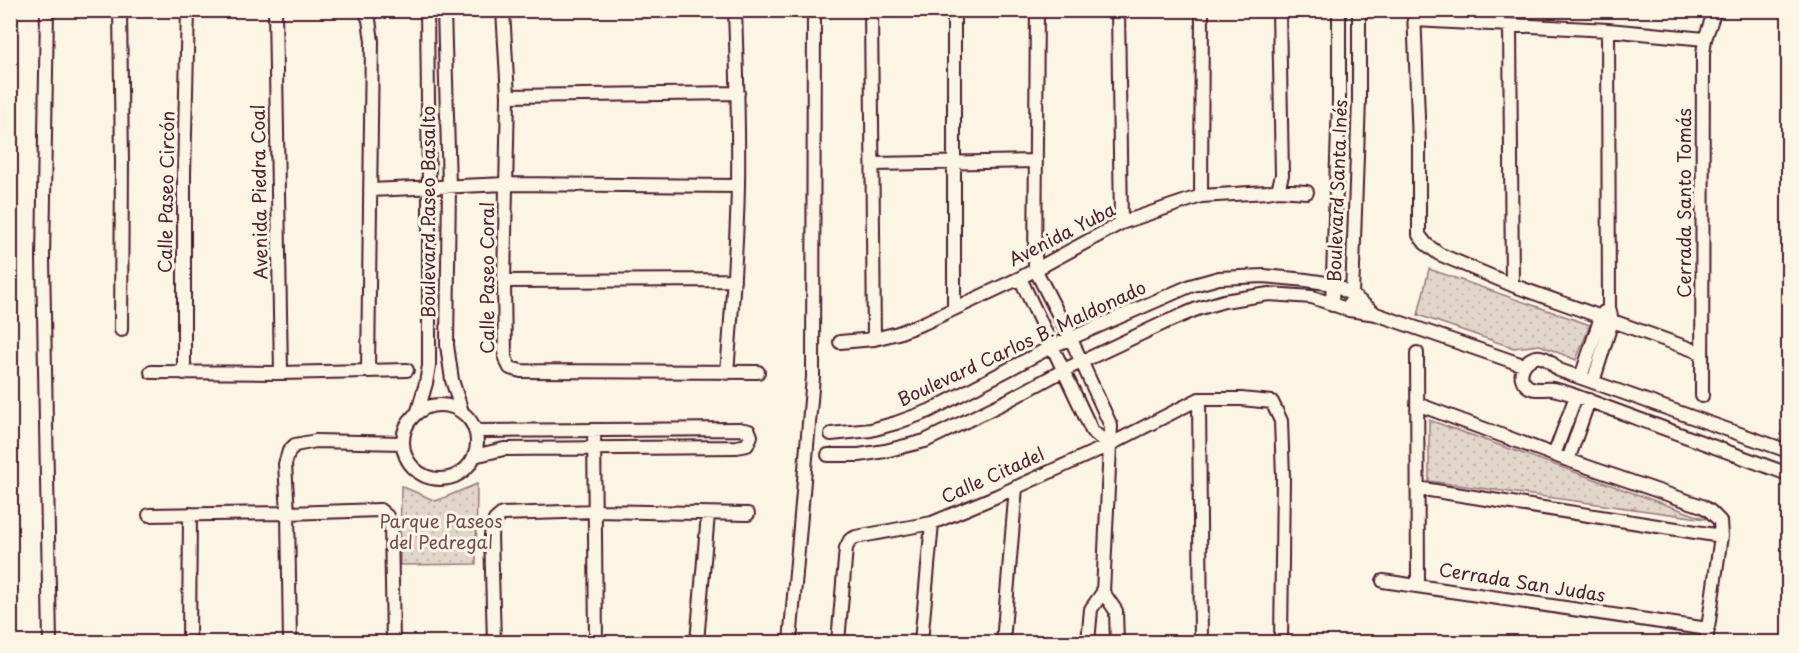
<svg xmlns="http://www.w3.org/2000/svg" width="1799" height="653" viewBox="0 0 1799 653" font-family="'Playpen Sans',sans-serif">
	<defs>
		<pattern id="park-dots" width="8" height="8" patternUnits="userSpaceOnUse" patternTransform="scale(1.5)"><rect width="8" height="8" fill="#e2d5ca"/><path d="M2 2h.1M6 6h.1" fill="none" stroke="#c3b6ae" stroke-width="1.8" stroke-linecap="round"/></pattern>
	</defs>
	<rect width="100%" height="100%" fill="#fcf5e5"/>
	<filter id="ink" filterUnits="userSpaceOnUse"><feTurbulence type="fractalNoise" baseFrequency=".0167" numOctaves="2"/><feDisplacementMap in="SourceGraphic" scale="12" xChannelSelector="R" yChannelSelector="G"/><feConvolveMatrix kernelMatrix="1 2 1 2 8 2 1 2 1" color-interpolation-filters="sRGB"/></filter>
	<g filter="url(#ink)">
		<path fill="url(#park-dots)" stroke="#967a7a" stroke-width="1.5" d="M 1429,269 L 1590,325 L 1576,360 L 1540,345 L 1514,348 L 1418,315 Z
			M 1429,420 L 1706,519 L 1429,481 Z
			M 477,484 L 476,564 L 400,565 L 401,486 L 436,501 Z"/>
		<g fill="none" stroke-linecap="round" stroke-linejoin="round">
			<g stroke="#4a1f2b" stroke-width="16">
				<path id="street" d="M 47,10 L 43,259 L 50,642
					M 120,10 L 122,162 L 121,330
					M 275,10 L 281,373
					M 365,10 L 369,20 L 372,41 L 368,371
					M 444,10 L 449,186 L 447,345 L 452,380 L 462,412
					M 503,10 L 508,96 L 504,281 L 505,358 L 510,368 L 521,371 L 758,372
					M 871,10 L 874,339
					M 954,10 L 954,308
					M 1037,10 L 1035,269 L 1071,339 L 1111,426 L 1103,592 L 1091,609 L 1088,642
					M 1118,10 L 1121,223
					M 1359,10 L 1359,100 L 1352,295 L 1376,314 L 1523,365
					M 1414,10 L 1419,144 L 1419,235 L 1426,244 L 1439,254 L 1512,285 L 1702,353
					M 1414,20 L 1608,30 L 1705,39
					M 1510,25 L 1512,285
					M 508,96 L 738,93
					M 873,164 L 1036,161
					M 370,190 L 506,184 L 738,186
					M 1278,190 L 1282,175 L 1279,10
					M 1201,196 L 1202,10
					M 1020,278 L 1092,431 L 1109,445
					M 504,281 L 734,280
					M 1332,305 L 1339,101 L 1339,10
					M 840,342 L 874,339 L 898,333 L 924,323 L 1020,278 L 1121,223 L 1201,196 L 1267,192 L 1278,190 L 1307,192
					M 1417,353 L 1418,585
					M 151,372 L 281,373 L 407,370
					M 184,373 L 184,174 L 188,10
					M 727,373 C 732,310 737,247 738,185 C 739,127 737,69 735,10
					M 1581,377 L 1601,317 L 1604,312
					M 1593,382 L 1612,321 L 1609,307 L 1608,30
					M 1702,396 L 1703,54 L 1705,39 L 1715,10
					M 1199,399 L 1201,642
					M 1417,404 L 1568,460 L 1702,506 L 1710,511 L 1720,521 L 1721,536 L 1706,642
					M403 442a37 37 0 1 1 74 0a37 37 0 1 1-74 0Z
					M 418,411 L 426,383 L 429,366 L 429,188 L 427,10
					M 594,430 L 596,642
					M 831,434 L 871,430 L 896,423 L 929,411 L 1053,346 L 1190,286 L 1219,278 L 1264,276 L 1306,280 L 1333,284 L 1352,295 L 1349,310
					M 1788,451 L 1559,370 C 1554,366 1550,360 1544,358 C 1527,351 1512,377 1529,387 C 1536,391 1545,388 1552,389 C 1560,390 1568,393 1576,396 L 1788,474
					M 828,455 L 859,455 L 885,451 L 925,441 L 1005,402 L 1064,370 L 1166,322 L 1197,309 L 1224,301 L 1269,294 L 1312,297 L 1349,310 L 1376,314
					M 1554,455 L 1576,396
					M 474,456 L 504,449 L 737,447 L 747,445 L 751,436 L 749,431 L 739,429 L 475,431
					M 1568,460 L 1589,400
					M 1417,488 L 1721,536
					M 149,515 L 288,513 L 380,510 L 387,516 L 391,524 L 393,642
					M 1383,581 L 1708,629
					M 1103,592 L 1116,611 L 1117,642
					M 189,642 L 190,514
					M 290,642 L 288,513 L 285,464 L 289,451 L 295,445 L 316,441 L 402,443
					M 494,642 L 491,535 L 495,520 L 502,514 L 595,511 L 748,514
					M 697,642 L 708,514
					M 790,642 L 813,377 L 814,10
					M 838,642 L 846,548 L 850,540 L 856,537 L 932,523 L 997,496 L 1109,445 L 1199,399 L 1241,399 L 1272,402 L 1281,421 L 1283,477 L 1281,642
					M 921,642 L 932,523
					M 1003,642 L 1016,487"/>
			</g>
			<use href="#street" stroke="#fcf5e5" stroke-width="12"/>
		</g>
	</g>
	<g text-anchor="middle" stroke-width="6" stroke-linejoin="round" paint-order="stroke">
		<g font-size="18" fill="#4a1f2b" stroke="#fcf5e5">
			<text transform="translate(1338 191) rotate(-88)" y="6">Boulevard Santa Inés</text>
			<text transform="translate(167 192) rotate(-89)" y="6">Calle Paseo Circón</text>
			<text transform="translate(260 192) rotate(-91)" y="6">Avenida Piedra Coal</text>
			<text transform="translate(1685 203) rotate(-90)" y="6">Cerrada Santo Tomás</text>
			<text transform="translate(429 212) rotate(-90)" y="6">Boulevard Paseo Basalto</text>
			<text transform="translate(1062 235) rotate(-27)" y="6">Avenida Yuba</text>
			<text transform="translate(488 278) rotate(-90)" y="6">Calle Paseo Coral</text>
			<text transform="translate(1022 344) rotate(-25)" y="6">Boulevard Carlos B. Maldonado</text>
			<text transform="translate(993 476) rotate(-24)" y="6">Calle Citadel</text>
			<text transform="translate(1522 583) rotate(9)" y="6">Cerrada San Judas</text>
		</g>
		<g font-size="18" fill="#704c53" stroke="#fcf5e5">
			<text x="441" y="528">Parque Paseos<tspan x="441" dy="21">del Pedregal</tspan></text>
		</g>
	</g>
	<rect width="1799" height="653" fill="none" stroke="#fcf5e5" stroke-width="36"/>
	<rect x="18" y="18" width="1763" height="617" fill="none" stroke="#4a1f2b" stroke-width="2" filter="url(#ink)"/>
</svg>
